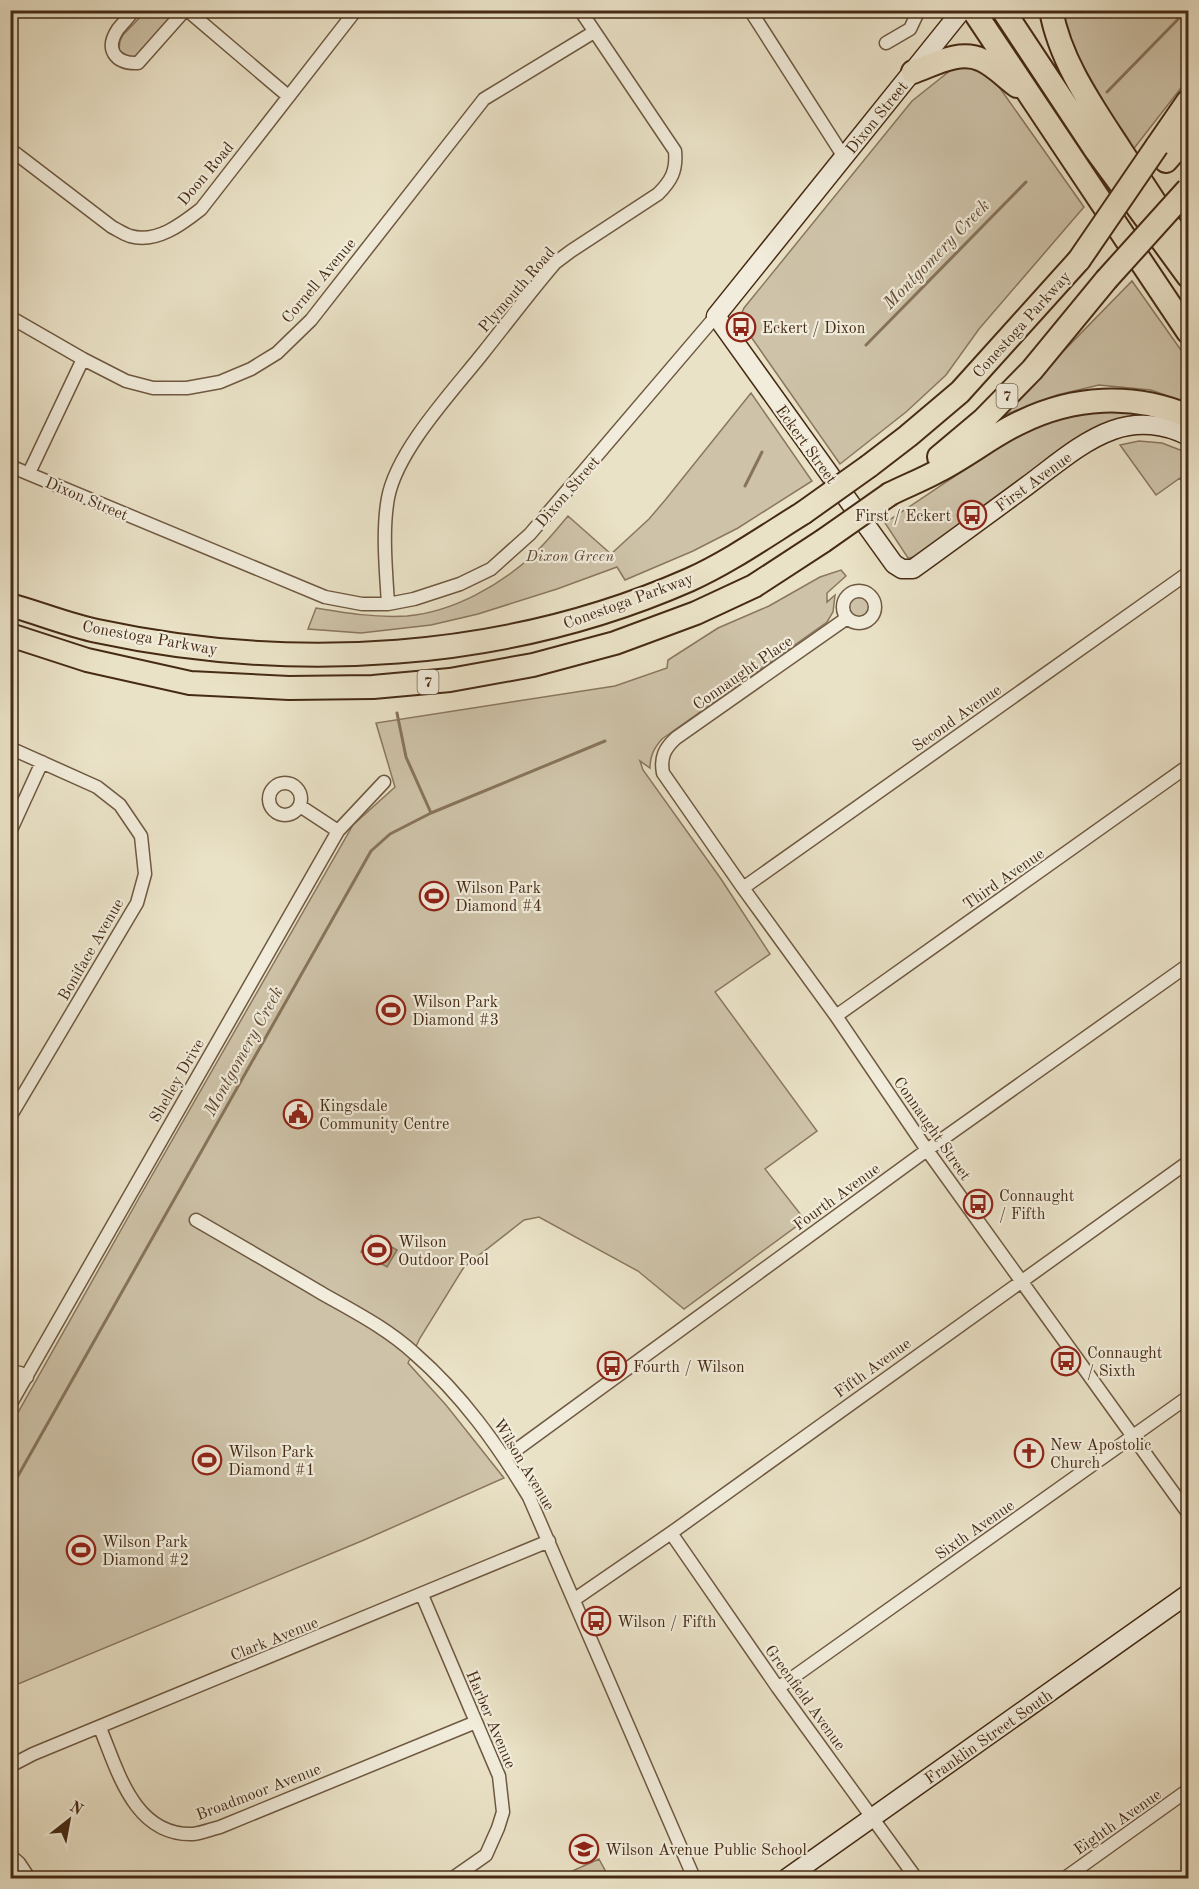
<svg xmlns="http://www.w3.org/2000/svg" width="1199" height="1889" viewBox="0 0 1199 1889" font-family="'Old Standard TT',serif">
	<rect width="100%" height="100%" fill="#eae2c7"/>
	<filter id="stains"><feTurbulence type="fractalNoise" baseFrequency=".00333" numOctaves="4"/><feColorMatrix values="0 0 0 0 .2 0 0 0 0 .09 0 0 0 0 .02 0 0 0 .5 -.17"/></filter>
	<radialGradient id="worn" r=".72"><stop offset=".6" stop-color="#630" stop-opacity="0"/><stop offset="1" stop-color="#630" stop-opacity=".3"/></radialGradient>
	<path fill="#cec3a9" stroke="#8a775e" stroke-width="1.5" d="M 146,11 L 173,11 L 174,17 L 139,57 C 130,57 125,57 119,50 L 120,41 L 123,35 Z
		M 1061,11 L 1188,11 L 1188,79 L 1132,151 L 1072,46 Z
		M 968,65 L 991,77 L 997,84 L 1084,207 L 979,329 L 946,375 L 906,412 L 840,464 L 742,324 L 740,317 L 744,308 L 912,101 L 956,66 Z
		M 1132,281 L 1188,360 L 1188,403 L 1151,390 L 1099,385 L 1057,395 L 999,417 Z
		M 751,393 L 812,481 L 738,528 L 693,551 L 625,580 L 617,567 L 557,589 L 478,614 L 431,625 L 361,633 L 308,629 L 316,608 C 346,613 376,618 407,616 C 453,612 501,585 534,554 C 546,543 557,529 568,516 L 611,554 L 649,519 L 666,499 Z
		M 1121,408 L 1165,415 L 1134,419 L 984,509 L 980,505 L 968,514 L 970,518 L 915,557 L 908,558 L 885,523 L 1006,442 L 1047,421 L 1082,411 Z
		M 1139,441 L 1162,443 L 1188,453 L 1188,490 L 1180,478 L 1156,495 L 1120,445 Z
		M 841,570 L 846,576 L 827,593 L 827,602 L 835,595 L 833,612 L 827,622 L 662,739 C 654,748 650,756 650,768 L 640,761 L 643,770 L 721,879 L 770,954 L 715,992 L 817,1131 L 765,1169 L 805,1220 L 684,1309 L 638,1271 L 539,1217 L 524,1220 L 464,1267 L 420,1338 L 408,1363 L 446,1405 L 504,1478 L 364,1540 L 11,1687 L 11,1425 L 139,1198 L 353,825 L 395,787 L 376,723 L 615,686 L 667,668 L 668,660 L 718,628 L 769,606 L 820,577 Z
		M846 607a12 12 0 1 1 24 0a12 12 0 1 1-24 0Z
		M 599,1859 L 607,1874 L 598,1878 L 562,1878 L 561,1876 Z"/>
	<path fill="#b2a48a" stroke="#87745b" stroke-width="1.5" d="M 371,1235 L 397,1250 L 387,1267 L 361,1252 Z"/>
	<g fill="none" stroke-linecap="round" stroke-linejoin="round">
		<path stroke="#87745b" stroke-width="3" d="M 1107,92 L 1187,10
			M 866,345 L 1026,182
			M 745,486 L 762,452
			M 397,713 L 406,757 L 431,813
			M 10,1490 L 371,851 L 390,834 L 431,813 L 605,741"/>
		<g stroke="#6f5941" stroke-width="15">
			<path id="street" d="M 134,10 C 129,17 123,23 118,29 C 104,50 116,64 138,63 L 185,10
				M 187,10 L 288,96
				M 750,10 L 844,157
				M 886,43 L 910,29 L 919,10
				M 10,149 L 112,227 C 118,230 124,234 130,236 C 156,244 182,224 201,209 L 356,10
				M 10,317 L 83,359 L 126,381 L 153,388 L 187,388 L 220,382 L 251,369 L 277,353 L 311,320 L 484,99 L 594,32
				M 10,466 L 325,597 L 362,604 L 388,604 L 414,599 L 460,584 L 491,569 L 530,534 L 716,316
				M 29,473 L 83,359
				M843 607a16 16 0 1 1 32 0a16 16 0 1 1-32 0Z
				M 388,604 C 386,570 382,531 388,498 C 397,450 453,391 483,353 C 507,323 530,292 555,263 L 571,251 L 658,194 C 671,181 677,171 675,151 L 580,10
				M 847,618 L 676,738 C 665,748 660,757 663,773 L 743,888 L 836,1016 L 927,1150 L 1188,1513
				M 10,748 L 97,787 L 120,805 L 141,836 L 145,874 L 137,903 L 10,1117
				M269 799a16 16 0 1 1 32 0a16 16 0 1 1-32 0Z
				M 300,806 L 338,831
				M 10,832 L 42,762
				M 743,888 L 1188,573
				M 836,1016 L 1188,766
				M 196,1220 C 239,1245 281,1269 323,1294 C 355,1312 388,1329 415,1354 C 462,1395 497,1444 529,1497 L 694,1878
				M 10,1371 L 20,1373 L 27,1377
				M 10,1405 L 338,831 L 384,782
				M 505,1458 L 927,1150 L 1188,965
				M 671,1533 L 778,1688 L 916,1878
				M 422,1595 L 499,1776 L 503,1812 L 498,1828 L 486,1855 L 453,1878
				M 575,1599 L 671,1533 L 1188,1162
				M 778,1688 L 1188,1397
				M 100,1728 C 118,1771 134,1836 193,1834 C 202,1833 212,1829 220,1827 L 476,1722
				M 10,1766 L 33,1754 L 549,1541
				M 10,1855 L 19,1863 L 29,1878
				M 1065,1878 L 1188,1790"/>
		</g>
		<g stroke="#462b14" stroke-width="21">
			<path id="secondary" d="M 962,10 L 716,316 L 894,564 L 902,569 L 913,569 C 952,541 990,513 1028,485 C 1055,465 1082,441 1113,430 C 1138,421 1165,424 1188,436
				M 787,1878 L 1188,1594"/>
		</g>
		<g stroke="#462b14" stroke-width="26">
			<path id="highway" d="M 973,10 L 1188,332
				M 1003,10 L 1095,149 L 1188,276
				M 1051,10 C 1060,61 1092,106 1120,149 C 1142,183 1165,218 1188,253
				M 913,72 C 933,65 960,49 982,60 C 995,66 1006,78 1017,86
				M 1157,146 L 1188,101
				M 1166,161 L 1188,136
				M 939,457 L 983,420 L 1032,370 L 1106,280
				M 869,466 L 908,436 L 960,392 L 1079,260
				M 890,494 C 906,486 924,479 940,470 C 967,456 992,436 1019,423 C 1073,396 1133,393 1188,416
				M 10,605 C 39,613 68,625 97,631 C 293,673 505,661 689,580 C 729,562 766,536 803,513
				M 10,635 L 87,660 L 190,683 L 289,688 L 373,687 L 450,680 L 533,665 L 615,643 L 696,613 L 754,586 L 823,541"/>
		</g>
		<use href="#street" stroke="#f1ecdb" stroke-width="12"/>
		<use href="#secondary" stroke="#f1ecdb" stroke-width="18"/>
		<use href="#highway" stroke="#eae2c7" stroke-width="22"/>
		<g stroke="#462b14" stroke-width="26" stroke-linecap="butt">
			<path id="highway-bridge" d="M 1079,260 L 1157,146
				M 1106,280 L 1188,189
				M 803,513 L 869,466
				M 823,541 L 890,494"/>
		</g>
		<use href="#highway-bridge" stroke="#eae2c7" stroke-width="22"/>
	</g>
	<defs>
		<g id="bus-ring" transform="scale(1.5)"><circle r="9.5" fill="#f1ecdb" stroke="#8f2418" stroke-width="1.5"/><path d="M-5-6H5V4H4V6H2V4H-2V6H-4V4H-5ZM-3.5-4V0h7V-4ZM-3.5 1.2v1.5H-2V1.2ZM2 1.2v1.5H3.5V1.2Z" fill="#8f2418"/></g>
		<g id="stadium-ring" transform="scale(1.5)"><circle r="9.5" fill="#f1ecdb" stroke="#8f2418" stroke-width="1.5"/><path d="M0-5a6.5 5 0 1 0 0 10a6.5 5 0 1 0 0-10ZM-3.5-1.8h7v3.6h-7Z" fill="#8f2418"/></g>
		<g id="civic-ring" transform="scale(1.5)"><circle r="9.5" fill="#f1ecdb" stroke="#8f2418" stroke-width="1.5"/><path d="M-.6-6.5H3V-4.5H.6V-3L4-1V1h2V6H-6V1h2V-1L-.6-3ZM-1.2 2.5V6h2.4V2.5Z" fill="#8f2418"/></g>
		<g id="church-ring" transform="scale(1.5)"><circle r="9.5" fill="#f1ecdb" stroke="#8f2418" stroke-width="1.5"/><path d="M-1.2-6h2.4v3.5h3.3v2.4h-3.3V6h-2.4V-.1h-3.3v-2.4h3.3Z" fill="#8f2418"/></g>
		<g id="school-ring" transform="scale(1.5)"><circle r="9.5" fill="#f1ecdb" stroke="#8f2418" stroke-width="1.5"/><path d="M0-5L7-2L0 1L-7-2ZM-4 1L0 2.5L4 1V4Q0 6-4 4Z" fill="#8f2418"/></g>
	</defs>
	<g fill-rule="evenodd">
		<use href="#bus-ring" x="741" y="327"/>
		<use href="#bus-ring" x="972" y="515"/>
		<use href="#stadium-ring" x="434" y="896"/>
		<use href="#stadium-ring" x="391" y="1010"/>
		<use href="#civic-ring" x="298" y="1114"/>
		<use href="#bus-ring" x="978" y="1204"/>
		<use href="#stadium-ring" x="377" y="1250"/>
		<use href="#bus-ring" x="1066" y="1361"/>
		<use href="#bus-ring" x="612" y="1366"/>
		<use href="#church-ring" x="1029" y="1453"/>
		<use href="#stadium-ring" x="207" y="1460"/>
		<use href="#stadium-ring" x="81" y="1550"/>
		<use href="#bus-ring" x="596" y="1621"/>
		<use href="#school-ring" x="584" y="1849"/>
	</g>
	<g text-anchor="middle" stroke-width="4.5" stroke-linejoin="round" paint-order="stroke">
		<g fill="#f1ecdb" stroke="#796550" stroke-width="1.5">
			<rect x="996.5" y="384" width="21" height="24" rx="4.5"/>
			<rect x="417.5" y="670" width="21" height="24" rx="4.5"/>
		</g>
		<g font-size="15" font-weight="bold" fill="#462b14">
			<text x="1007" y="401">7</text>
			<text x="428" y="687">7</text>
		</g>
		<g font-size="16" fill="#462b14" stroke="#f1ecdb">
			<text transform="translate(876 117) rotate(-51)" y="6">Dixon Street</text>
			<text transform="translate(205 173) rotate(-50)" y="6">Doon Road</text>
			<text transform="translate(318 280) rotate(-50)" y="6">Cornell Avenue</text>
			<text transform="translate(516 289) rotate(-49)" y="6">Plymouth Road</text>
			<text transform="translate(1021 324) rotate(-48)" y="6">Conestoga Parkway</text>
			<text transform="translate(807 444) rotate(54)" y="6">Eckert Street</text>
			<text transform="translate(1033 481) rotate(-36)" y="6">First Avenue</text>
			<text transform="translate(567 491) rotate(-49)" y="6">Dixon Street</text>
			<text transform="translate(87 498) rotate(23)" y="6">Dixon Street</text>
			<text transform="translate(628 600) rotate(-20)" y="6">Conestoga Parkway</text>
			<text transform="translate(150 637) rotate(10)" y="6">Conestoga Parkway</text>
			<text transform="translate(742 672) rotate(-35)" y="6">Connaught Place</text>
			<text transform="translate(956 717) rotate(-35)" y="6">Second Avenue</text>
			<text transform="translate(1003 878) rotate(-35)" y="6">Third Avenue</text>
			<text transform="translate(90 949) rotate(-60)" y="6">Boniface Avenue</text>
			<text transform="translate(176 1080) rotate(-60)" y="6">Shelley Drive</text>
			<text transform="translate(933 1128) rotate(55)" y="6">Connaught Street</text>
			<text transform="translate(836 1196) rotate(-36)" y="6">Fourth Avenue</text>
			<text transform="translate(872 1367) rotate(-36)" y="6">Fifth Avenue</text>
			<text transform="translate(525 1464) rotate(59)" y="6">Wilson Avenue</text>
			<text transform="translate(974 1529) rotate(-35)" y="6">Sixth Avenue</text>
			<text transform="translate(274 1638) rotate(-22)" y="6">Clark Avenue</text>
			<text transform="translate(806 1697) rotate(54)" y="6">Greenfield Avenue</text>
			<text transform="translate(492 1719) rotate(67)" y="6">Harber Avenue</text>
			<text transform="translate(988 1736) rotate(-35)" y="6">Franklin Street South</text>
			<text transform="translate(258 1791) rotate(-21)" y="6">Broadmoor Avenue</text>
			<text transform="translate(1117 1821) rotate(-35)" y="6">Eighth Avenue</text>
		</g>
		<g font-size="16" fill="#462b14" stroke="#f1ecdb" text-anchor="start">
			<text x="762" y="333">Eckert / Dixon</text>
			<text x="951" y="521" text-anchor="end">First / Eckert</text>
			<text x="455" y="893">Wilson Park<tspan x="455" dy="18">Diamond #4</tspan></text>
			<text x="412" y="1007">Wilson Park<tspan x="412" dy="18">Diamond #3</tspan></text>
			<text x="319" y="1111">Kingsdale<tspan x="319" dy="18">Community Centre</tspan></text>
			<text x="999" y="1201">Connaught<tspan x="999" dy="18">/ Fifth</tspan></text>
			<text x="398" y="1247">Wilson<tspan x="398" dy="18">Outdoor Pool</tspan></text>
			<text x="1087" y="1358">Connaught<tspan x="1087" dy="18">/ Sixth</tspan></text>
			<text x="633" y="1372">Fourth / Wilson</text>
			<text x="1050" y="1450">New Apostolic<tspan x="1050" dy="18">Church</tspan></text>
			<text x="228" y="1457">Wilson Park<tspan x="228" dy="18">Diamond #1</tspan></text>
			<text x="102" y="1547">Wilson Park<tspan x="102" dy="18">Diamond #2</tspan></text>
			<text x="617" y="1627">Wilson / Fifth</text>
			<text x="605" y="1855">Wilson Avenue Public School</text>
		</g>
		<g font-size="16" font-style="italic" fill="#614932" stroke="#f1ecdb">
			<text x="570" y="561">Dixon Green</text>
		</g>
		<g font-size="18" font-style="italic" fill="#614932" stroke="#f1ecdb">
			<text transform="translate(936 254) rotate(-46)" y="6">Montgomery Creek</text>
			<text transform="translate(243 1051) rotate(-61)" y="6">Montgomery Creek</text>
		</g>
	</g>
	<rect width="1199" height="1889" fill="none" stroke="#eae2c7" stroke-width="36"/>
	<rect x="12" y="12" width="1175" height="1865" fill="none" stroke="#462b14" stroke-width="3"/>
	<rect x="18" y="18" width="1163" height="1853" fill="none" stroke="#462b14" stroke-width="1.5"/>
	<g transform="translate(69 1820) rotate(31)" stroke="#f1ecdb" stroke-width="4.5" paint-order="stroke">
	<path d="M0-4.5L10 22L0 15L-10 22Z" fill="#462b14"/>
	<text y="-9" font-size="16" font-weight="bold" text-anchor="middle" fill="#462b14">N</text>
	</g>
	<rect width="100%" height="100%" filter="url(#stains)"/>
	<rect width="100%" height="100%" fill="url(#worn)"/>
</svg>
